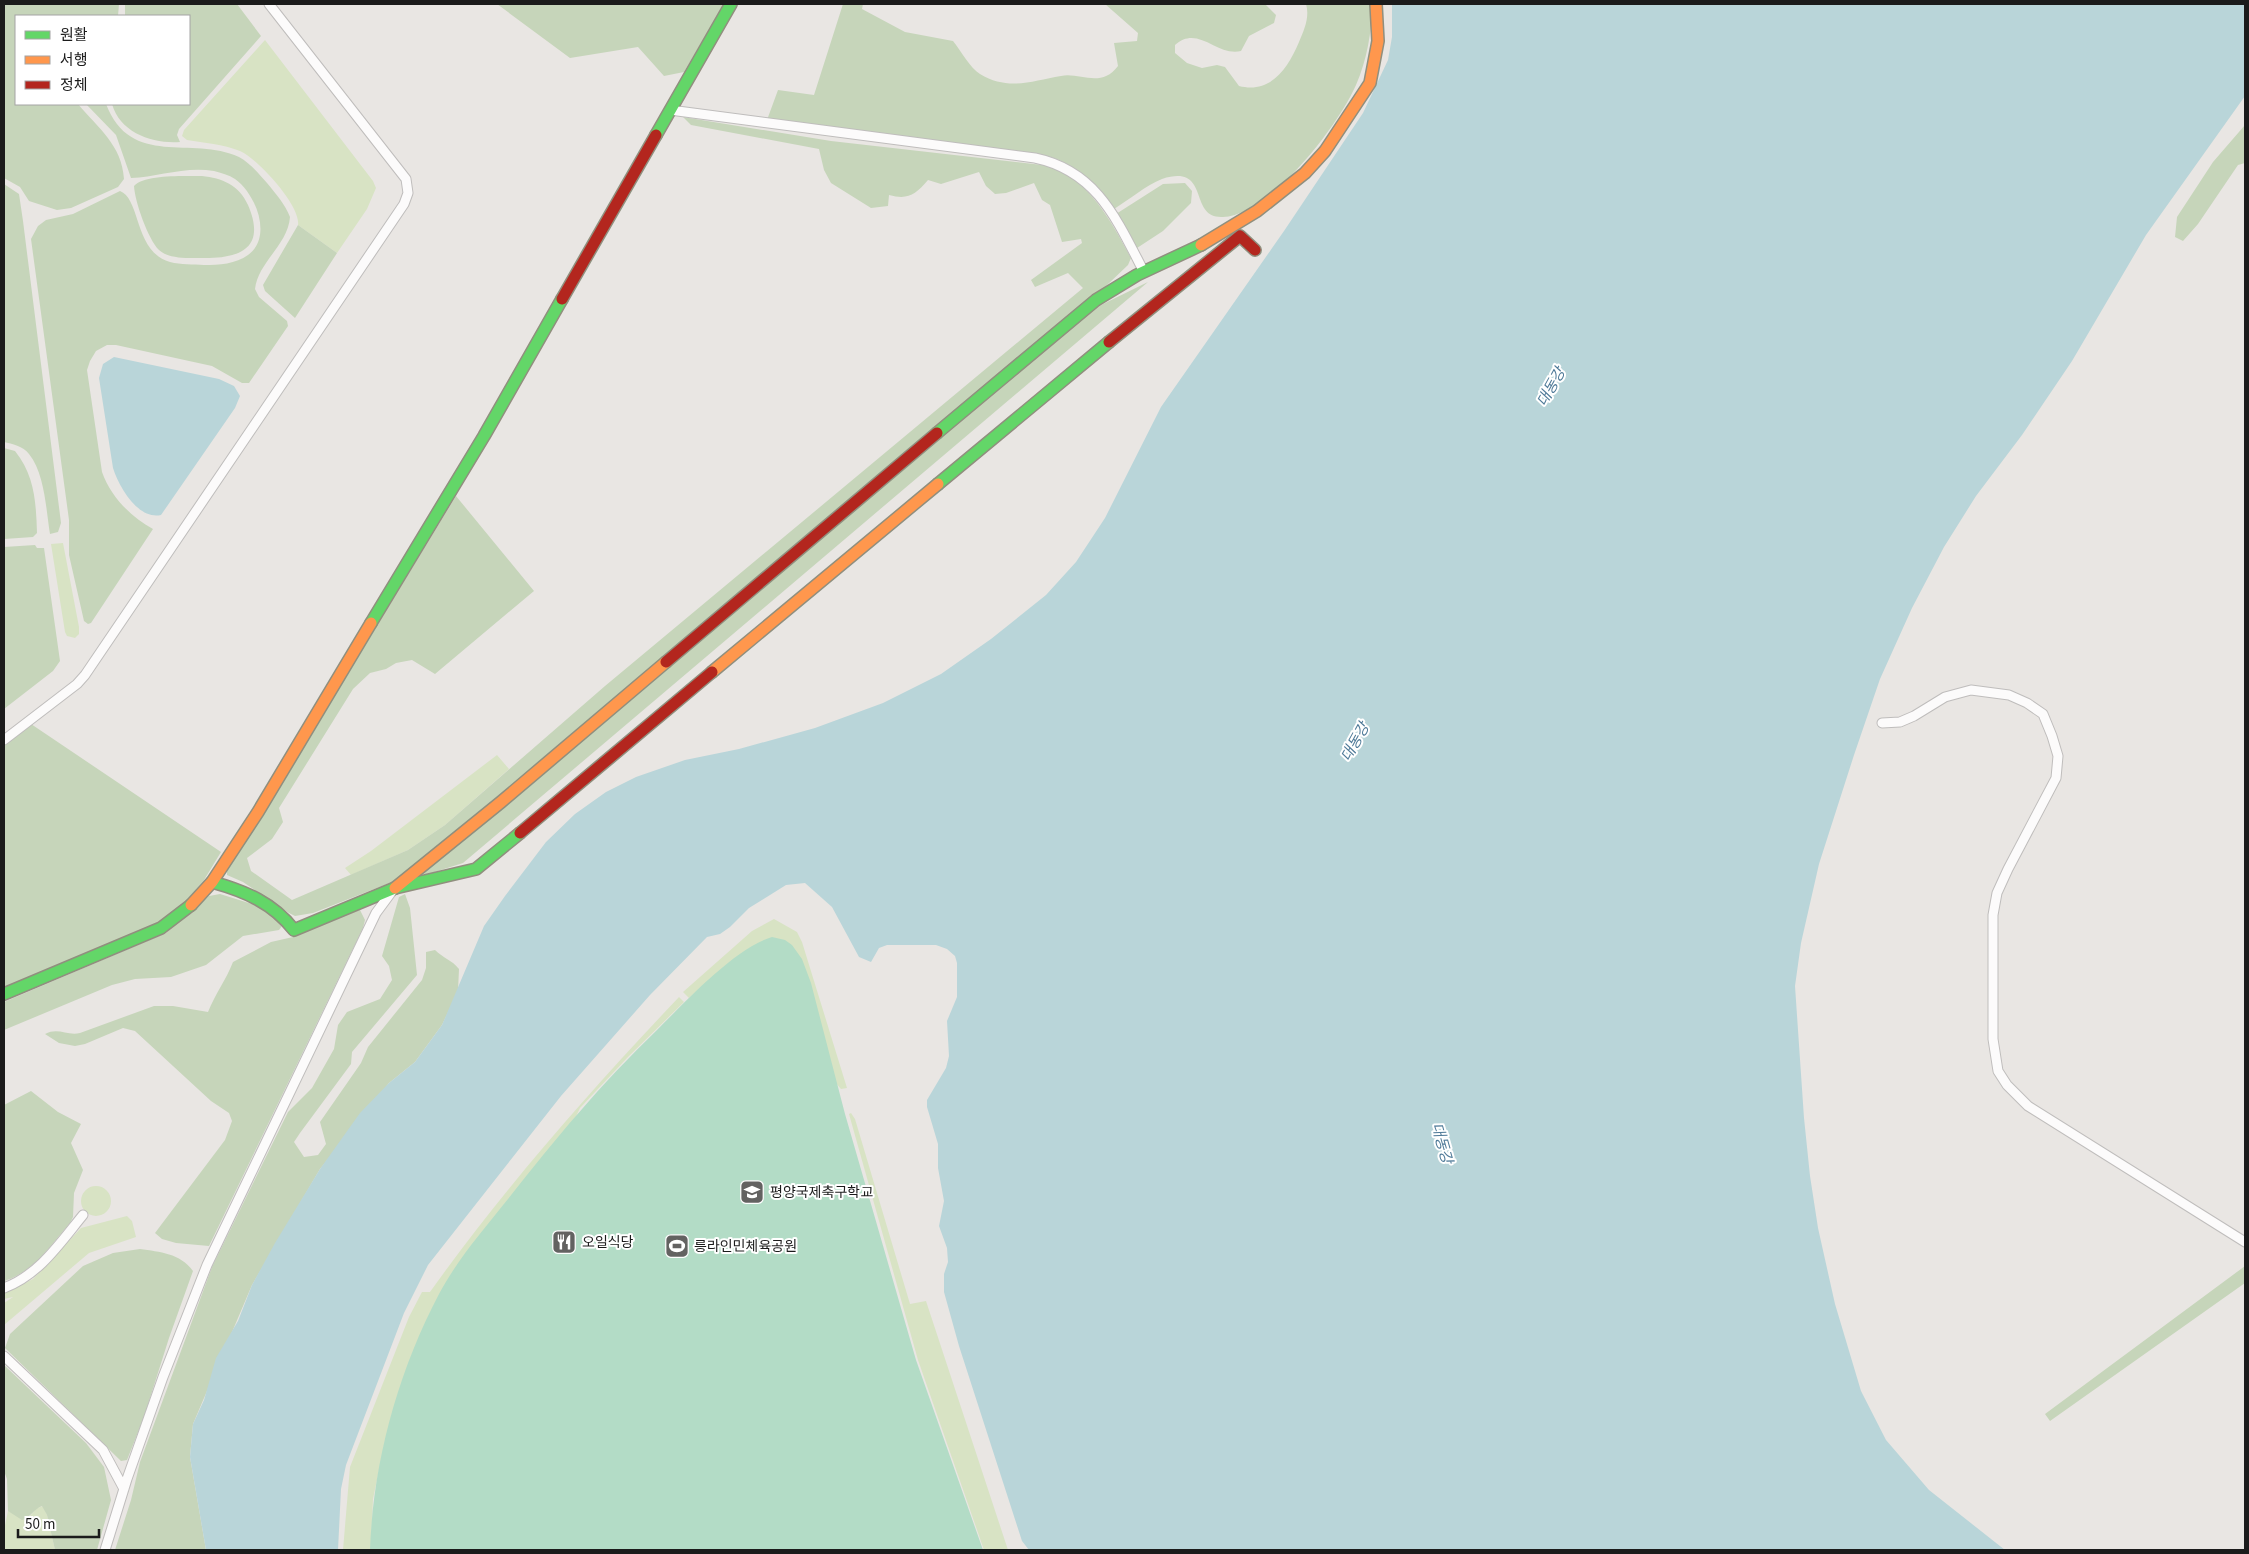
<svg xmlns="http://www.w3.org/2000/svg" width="2249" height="1554" viewBox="0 0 2249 1554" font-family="'Source Sans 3','Noto Sans KR',sans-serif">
	<rect width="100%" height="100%" fill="#e9e6e3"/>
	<path fill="#d8e3c4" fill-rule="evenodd" d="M 265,40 L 373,181 L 376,188 L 367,209 L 337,253 L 298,225 C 301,206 258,159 240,151 C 223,144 204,143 187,140 L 182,136 L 184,130 Z
		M 63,543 L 79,627 L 79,634 L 75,638 L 67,636 L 65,632 L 51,544 Z
		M 497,755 L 509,769 L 445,825 L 408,850 L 351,875 L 345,868 L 371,851 Z
		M 774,919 L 797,932 L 802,942 L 847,1088 L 841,1089 L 731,961 L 689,998 L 683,992 L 752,931 Z
		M 679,997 L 684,1002 L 628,1057 L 580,1108 L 370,1550 L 343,1550 L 350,1467 L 409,1317 L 422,1292 L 430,1292 C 505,1187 590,1091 679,997 ZM 386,1436 L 371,1543 L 373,1499 Z
		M 851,1113 L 855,1119 L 910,1304 L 926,1301 L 1008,1550 L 984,1550 L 918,1360 L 849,1114 Z
		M81 1201a15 15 0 1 1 30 0a15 15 0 1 1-30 0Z
		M 127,1216 L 132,1221 L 136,1237 L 89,1253 L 4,1325 L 4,1303 L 13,1297 L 4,1299 L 4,1293 L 33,1279 L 81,1228 Z
		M 43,1506 L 47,1515 L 55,1550 L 4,1550 L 4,1530 L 8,1511 L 29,1517 L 37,1508 Z"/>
	<path fill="#c6d5ba" d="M 4,4 L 119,4 L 118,16 L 16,16 L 16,104 L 78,104 C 98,128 122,145 124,179 L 118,187 L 71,208 L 57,210 L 29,201 L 20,187 L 4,178 Z
		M 125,4 L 237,4 L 261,36 L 179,129 L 177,135 L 180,142 C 153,144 120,133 112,104 L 189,104 L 189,16 L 125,16 Z
		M 497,4 L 724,4 L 684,72 L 664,76 L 638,47 L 570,58 Z
		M 843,4 L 863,4 L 862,9 L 905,32 L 953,41 C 961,51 970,68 980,74 C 1008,91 1032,81 1061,76 C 1080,72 1101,89 1118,66 L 1114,43 L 1137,41 L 1138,33 L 1105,4 L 1265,4 L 1276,15 L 1274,23 L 1249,36 L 1241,51 C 1217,57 1198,24 1175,45 L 1175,53 L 1187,63 L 1202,68 L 1217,65 L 1225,67 L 1239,86 C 1271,94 1288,68 1299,42 C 1304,30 1310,17 1306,4 L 1372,4 C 1372,31 1367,60 1356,85 C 1338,126 1270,215 1223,217 C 1187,219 1212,163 1162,179 C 1146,185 1129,200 1114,209 C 1094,184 1082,168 1051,157 L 767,120 L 778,90 L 814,95 Z
		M 86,104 L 106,104 C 131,169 192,135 239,157 C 250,163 259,174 267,183 C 276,194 285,204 290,217 C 288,245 258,262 255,289 L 259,297 L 287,321 L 288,326 L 249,383 L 242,383 L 212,366 L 116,345 L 107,345 L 96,351 L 90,361 L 87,370 L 102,472 C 111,497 130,516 153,529 L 91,623 L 88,624 L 84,621 L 69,555 L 69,520 L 31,239 L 38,226 L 46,220 L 73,214 L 120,191 C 141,199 134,252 170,262 C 181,265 193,264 204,265 C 219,265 236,264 248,255 C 273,237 256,194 235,179 C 229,175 221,173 214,171 C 185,166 158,177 131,178 L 116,135 Z
		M 683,117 L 831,141 L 1051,166 C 1091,183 1111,221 1131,258 L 1128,265 L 1105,287 L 498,799 L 403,875 L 392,882 L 313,913 L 295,916 L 289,913 L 243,882 L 227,875 L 227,871 L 456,496 L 534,591 L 435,674 L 412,660 L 396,663 L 386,669 L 370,673 L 353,689 L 279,808 L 283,822 L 272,839 L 247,858 L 251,871 L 292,900 L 408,850 L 445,825 L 605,686 L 1083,288 L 1068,273 L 1035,287 L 1031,280 L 1082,243 L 1081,239 L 1062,242 L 1050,205 L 1042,200 L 1034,183 L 1006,193 L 995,194 L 986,186 L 979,172 L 941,184 L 928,180 C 915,195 908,200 889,195 L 888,206 L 871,208 L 831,183 L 824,170 L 819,149 L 691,125 Z
		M 2245,125 L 2245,163 L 2238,165 L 2198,224 L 2183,241 L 2175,237 L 2177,217 L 2213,162 Z
		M 202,176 C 222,178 239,185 248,205 C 267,249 239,259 200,258 C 187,258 169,259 159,250 C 148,239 135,202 134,186 C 144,174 186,176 202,176 Z
		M 1185,183 L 1192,191 L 1191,203 L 1163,231 L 1137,248 L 1116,214 L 1163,184 Z
		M 4,184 L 19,194 L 23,221 L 61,523 L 58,532 L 50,534 C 46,510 45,474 29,454 C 23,446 12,444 4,442 Z
		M 298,225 L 337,253 L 295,318 L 265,291 L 263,285 Z
		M 1148,282 L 463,863 L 425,875 L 423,871 L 1097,307 Z
		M 4,448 L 15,451 C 35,476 36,503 37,533 L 33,537 L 4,539 Z
		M 35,545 L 37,548 L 44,548 L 60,661 L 53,671 L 4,709 L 4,547 Z
		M 31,724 L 221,852 L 204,880 L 186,901 L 158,924 L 4,989 L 4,745 Z
		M 220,894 L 258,906 L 281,921 L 282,926 L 279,930 L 243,936 L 206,965 L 171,977 L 135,979 L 112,985 L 4,1030 L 4,1002 L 166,933 L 209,896 Z
		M 405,894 L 410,908 L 417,975 L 352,1052 L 351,1064 L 300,1133 L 294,1142 L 304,1157 L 318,1155 L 326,1144 L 320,1122 L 361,1063 L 368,1047 L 422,980 L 426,968 L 426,952 L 435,950 C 443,958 452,960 459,969 L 458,991 L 442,1025 L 415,1062 L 389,1083 L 320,1169 L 252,1285 L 193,1424 L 190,1457 L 206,1550 L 115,1550 L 131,1500 L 140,1462 L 212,1267 L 288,1112 L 312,1088 L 334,1049 L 338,1025 L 347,1012 L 380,999 L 392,980 L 389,966 L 382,956 L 399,897 Z
		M 360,910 L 365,920 L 363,928 L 209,1246 L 176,1243 L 162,1239 L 155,1233 L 225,1140 L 232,1121 L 229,1113 L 211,1101 L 135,1031 L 123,1028 L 85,1044 L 75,1046 L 59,1043 L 45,1034 C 58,1027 67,1036 80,1033 L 154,1006 L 173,1006 L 208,1012 C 215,994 226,980 233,962 L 271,942 L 293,937 L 339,916 Z
		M 31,1091 L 58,1112 L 81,1124 L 71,1143 L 83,1170 L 74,1193 L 73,1217 L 70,1223 C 50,1246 34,1272 4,1281 L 4,1105 Z
		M 140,1249 C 160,1252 180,1253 193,1271 L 169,1338 L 144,1417 L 127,1460 L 121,1461 L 5,1348 L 10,1334 L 83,1266 L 113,1253 Z
		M 2245,1266 L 2245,1283 L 2050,1421 L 2045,1414 Z
		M 4,1365 L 86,1443 L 104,1467 L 111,1500 L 97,1550 L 55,1550 L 47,1515 L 42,1506 C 34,1509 31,1517 22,1520 L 8,1511 L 7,1479 L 4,1471 Z"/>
	<path fill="#b3dcc6" d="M 772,937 L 785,940 L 792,945 L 802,959 L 811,983 L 845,1114 L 916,1360 L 983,1550 L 370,1550 C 373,1462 398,1372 439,1294 C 457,1260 484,1229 508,1199 C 556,1138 601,1084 657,1030 C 685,1002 735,948 772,937 Z"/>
	<path fill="#b9d5d9" d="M 1392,4 L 2245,4 L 2245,96 L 2146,235 L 2072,361 L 2022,435 L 1976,496 L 1944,547 L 1912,608 L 1880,679 L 1854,755 L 1819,864 L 1801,943 L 1795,986 L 1804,1118 L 1810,1176 L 1818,1228 L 1835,1304 L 1861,1391 L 1886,1440 L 1929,1490 L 2005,1550 L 1029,1550 L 1022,1541 L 959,1346 L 944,1292 L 944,1274 L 948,1262 L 947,1248 L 939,1226 L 944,1201 L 938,1168 L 938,1144 L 927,1107 L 927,1100 L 946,1068 L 949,1056 L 947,1021 L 957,997 L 957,963 L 955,956 L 947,949 L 936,945 L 887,945 L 879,948 L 871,962 L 859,957 L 832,907 L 805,883 L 786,885 L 749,908 L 730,927 L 720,934 L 707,937 L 650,995 L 561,1096 L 428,1265 L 404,1313 L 346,1465 L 341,1489 L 338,1550 L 206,1550 L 190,1457 L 193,1424 L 204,1400 L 216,1358 L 238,1321 L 252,1285 L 275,1243 L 320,1169 L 360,1113 L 389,1083 L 415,1062 L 442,1025 L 484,926 L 505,896 L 546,842 L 575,814 L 606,792 L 636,777 L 685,760 L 739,749 L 815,728 L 883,703 L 941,674 L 991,639 L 1046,595 L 1076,562 L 1105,518 L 1161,407 L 1284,231 L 1363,113 L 1388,60 L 1392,37 Z
		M 114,357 L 219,379 L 234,386 L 240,396 L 235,408 L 161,515 C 138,520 119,487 113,468 L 99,378 L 103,364 Z"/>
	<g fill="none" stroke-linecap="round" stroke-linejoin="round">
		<g stroke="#bfbdbc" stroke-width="11">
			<path id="street" d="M 670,110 L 1035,158 C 1097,171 1117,220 1144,272
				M 1882,723 L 1900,722 L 1914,716 L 1945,697 L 1971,690 L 2009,695 L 2027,703 L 2043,714 L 2052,736 L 2058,756 L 2056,778 L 2008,869 L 1997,893 L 1993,915 L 1993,1039 L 1998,1071 L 2007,1085 L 2028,1106 L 2245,1242
				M 4,740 L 77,684 L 85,675 L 404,204 L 408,193 L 406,179 L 269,4
				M 4,1288 C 39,1275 60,1243 83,1215
				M 4,1356 L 103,1450 L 124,1489
				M 105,1550 L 127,1479 L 163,1377 L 207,1265 L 363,940 L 376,913 L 393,890"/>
		</g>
		<g stroke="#908f7e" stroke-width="14">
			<path id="fast" d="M 656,135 L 731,4
				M 937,433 L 1096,300 L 1137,275 L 1201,245
				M 938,484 L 1109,342
				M 371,623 L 484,436 L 562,299
				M 212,882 C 245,891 273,903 294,930 L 395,888 L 476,869 L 520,833
				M 4,994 L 161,928 L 191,905"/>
		</g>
		<g stroke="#908f7e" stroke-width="14">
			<path id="slow" d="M 1201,245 L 1257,211 L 1305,173 L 1325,151 L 1370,83 L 1378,41 L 1376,4
				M 712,672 L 938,484
				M 395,888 L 501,802 L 666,662
				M 191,905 L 212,882 L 258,812 L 371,623"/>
		</g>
		<g stroke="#908f7e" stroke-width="14">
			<path id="jam" d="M 562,299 L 656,135
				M 1109,342 L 1240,236 L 1255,250
				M 666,662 L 937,433
				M 520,833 L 712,672"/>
		</g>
		<use href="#street" stroke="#fcfbfb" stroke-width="9"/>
		<use href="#fast" stroke="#63d668" stroke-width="11"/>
		<use href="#slow" stroke="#ff974d" stroke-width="11"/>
		<use href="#jam" stroke="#b3261e" stroke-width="11"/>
	</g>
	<defs>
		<g id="school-square" transform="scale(1.25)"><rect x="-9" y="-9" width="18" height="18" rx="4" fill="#636261" stroke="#fff"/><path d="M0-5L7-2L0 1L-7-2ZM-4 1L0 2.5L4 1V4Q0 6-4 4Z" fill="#fff"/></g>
		<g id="restaurant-square" transform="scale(1.25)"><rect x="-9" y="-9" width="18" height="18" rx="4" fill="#636261" stroke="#fff"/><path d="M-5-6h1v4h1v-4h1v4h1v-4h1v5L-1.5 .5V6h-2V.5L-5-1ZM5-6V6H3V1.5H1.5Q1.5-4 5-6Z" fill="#fff"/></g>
		<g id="stadium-square" transform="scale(1.25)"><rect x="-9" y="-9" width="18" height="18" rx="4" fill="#636261" stroke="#fff"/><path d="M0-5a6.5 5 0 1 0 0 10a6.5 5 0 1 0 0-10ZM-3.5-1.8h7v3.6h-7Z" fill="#fff"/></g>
	</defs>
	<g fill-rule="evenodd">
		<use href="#school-square" x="752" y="1192"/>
		<use href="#restaurant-square" x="564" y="1242"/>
		<use href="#stadium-square" x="677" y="1246"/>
	</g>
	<g text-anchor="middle" stroke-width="4" stroke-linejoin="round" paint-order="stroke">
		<g font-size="14" fill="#1b1b1b" stroke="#fff" text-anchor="start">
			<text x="770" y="1197">평양국제축구학교</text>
			<text x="582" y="1247">오일식당</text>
			<text x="694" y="1251">릉라인민체육공원</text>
		</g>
		<g font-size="15" font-style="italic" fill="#4f7a98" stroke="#fff">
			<text transform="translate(1551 387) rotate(-61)" y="5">대동강</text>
			<text transform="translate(1355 742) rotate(-61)" y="5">대동강</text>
			<text transform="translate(1442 1143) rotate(74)" y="5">대동강</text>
		</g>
	</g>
	<rect width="2249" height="1554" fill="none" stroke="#1b1b1b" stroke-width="10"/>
	<rect x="15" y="15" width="175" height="90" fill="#ffffff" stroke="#a4a4a4"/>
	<rect x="25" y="31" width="25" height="8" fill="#63d668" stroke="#a4a4a4"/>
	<text x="60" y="40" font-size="15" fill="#1b1b1b">원활</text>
	<rect x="25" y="56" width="25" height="8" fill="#ff974d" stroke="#a4a4a4"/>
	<text x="60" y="65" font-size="15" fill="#1b1b1b">서행</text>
	<rect x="25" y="81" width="25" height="8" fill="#b3261e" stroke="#a4a4a4"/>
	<text x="60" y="90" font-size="15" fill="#1b1b1b">정체</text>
	<path d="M18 1529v8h81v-8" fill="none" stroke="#1b1b1b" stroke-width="2.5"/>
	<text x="25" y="1529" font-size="15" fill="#1b1b1b" stroke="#ffffff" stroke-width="4" paint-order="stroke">50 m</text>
</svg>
